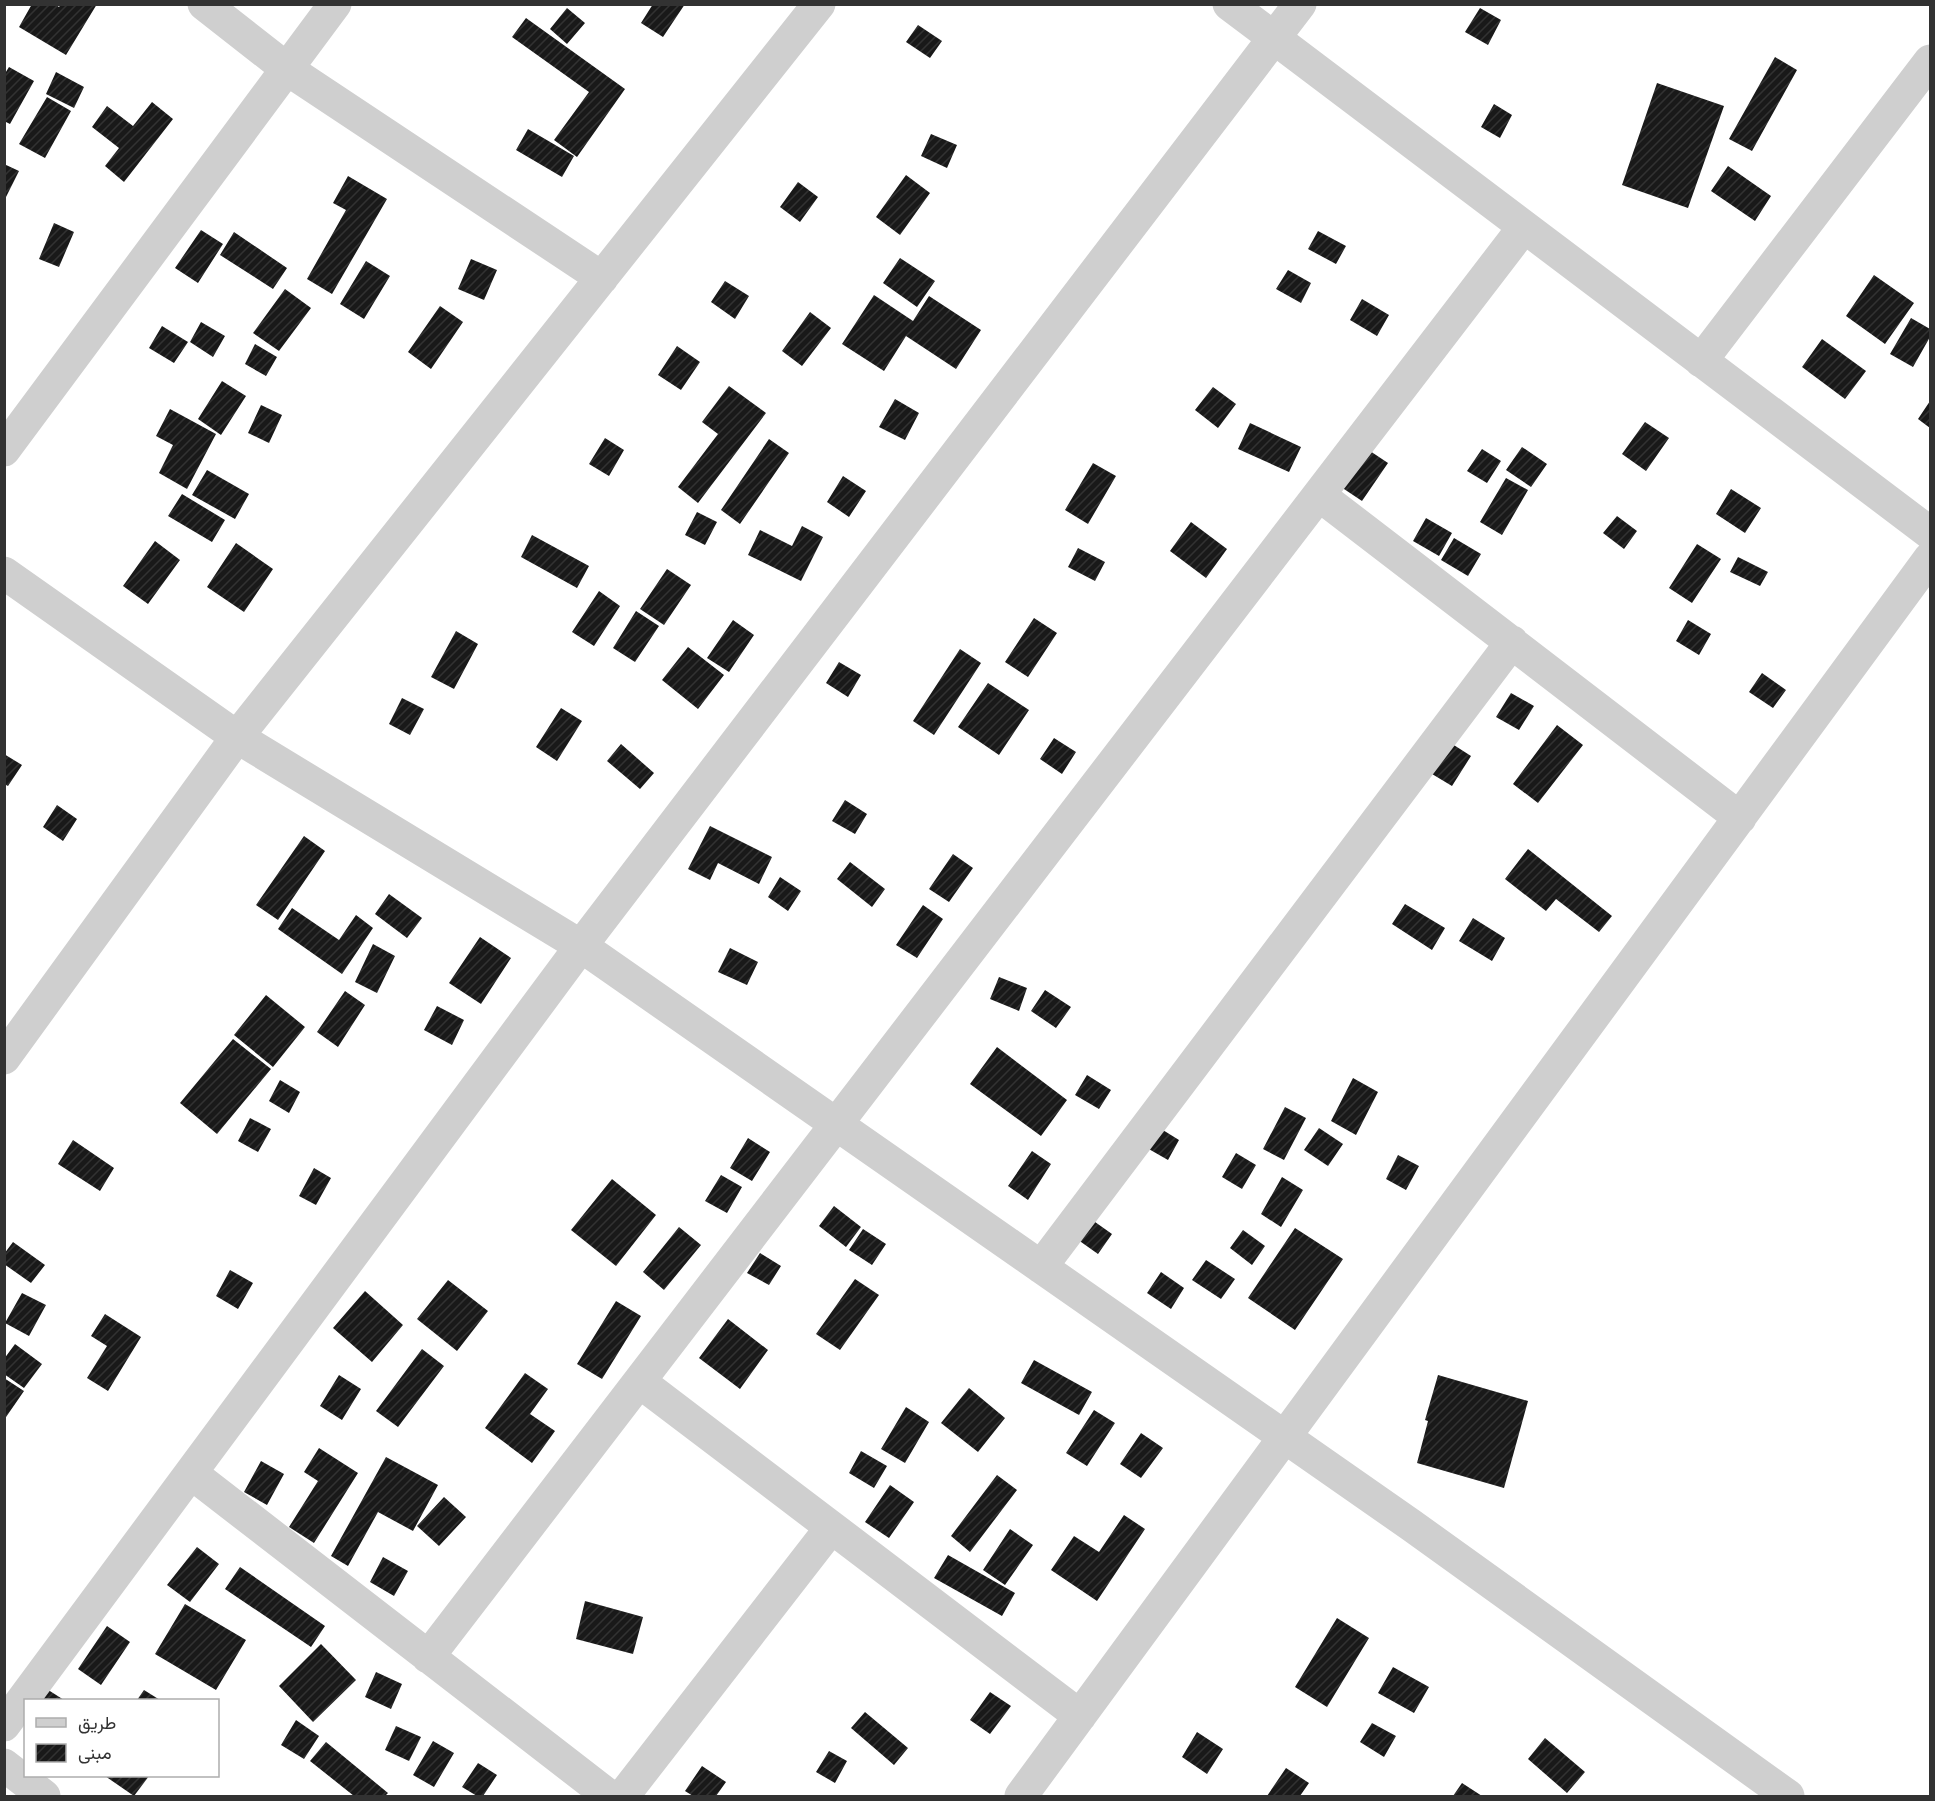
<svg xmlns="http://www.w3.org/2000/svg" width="1935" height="1801" viewBox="0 0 1935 1801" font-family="Commissioner,Vazirmatn,sans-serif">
	<defs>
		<pattern id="building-hatch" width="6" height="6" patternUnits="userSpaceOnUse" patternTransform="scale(1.5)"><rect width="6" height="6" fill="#191919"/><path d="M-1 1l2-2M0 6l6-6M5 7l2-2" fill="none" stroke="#323232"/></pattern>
	</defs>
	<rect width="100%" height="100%" fill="#fff"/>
	<path fill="url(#building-hatch)" d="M 32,4 L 55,4 L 59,7 L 61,4 L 97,4 L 66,55 L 19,27 Z
		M 653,4 L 685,4 L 663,37 L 641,23 Z
		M 567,8 L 585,23 L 567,44 L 550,29 Z
		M 1480,8 L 1501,20 L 1488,45 L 1465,32 Z
		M 526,18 L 625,89 L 577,157 L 554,140 L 589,92 L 512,37 Z
		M 918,25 L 942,41 L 930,58 L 906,42 Z
		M 1775,57 L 1797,70 L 1752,151 L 1729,139 Z
		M 9,67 L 34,81 L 10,124 L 4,121 L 4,75 Z
		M 56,72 L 84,87 L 74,108 L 46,94 Z
		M 1657,83 L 1724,106 L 1688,208 L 1622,185 Z
		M 47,97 L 71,111 L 45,158 L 19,144 Z
		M 152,102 L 173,119 L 124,182 L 105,166 L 119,148 L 92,127 L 107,106 L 133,126 Z
		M 1494,104 L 1512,115 L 1500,138 L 1481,127 Z
		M 528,129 L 574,156 L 562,177 L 516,150 Z
		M 931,134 L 957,145 L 947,168 L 921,156 Z
		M 4,164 L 19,171 L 4,201 Z
		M 1728,166 L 1771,196 L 1755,221 L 1711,191 Z
		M 906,175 L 930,193 L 900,235 L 876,217 Z
		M 348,176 L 387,199 L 332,294 L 307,279 L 346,210 L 333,203 Z
		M 798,182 L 818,197 L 800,222 L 780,207 Z
		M 54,223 L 74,232 L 59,267 L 39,259 Z
		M 201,230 L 223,244 L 198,283 L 175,268 Z
		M 1318,231 L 1346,246 L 1336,264 L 1308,249 Z
		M 234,232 L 287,268 L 273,289 L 220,255 Z
		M 900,258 L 935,281 L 917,307 L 883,283 Z
		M 471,259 L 497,270 L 484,300 L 458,289 Z
		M 366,261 L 390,276 L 364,319 L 340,304 Z
		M 1288,270 L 1311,283 L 1301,303 L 1276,289 Z
		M 1874,275 L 1914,303 L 1885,344 L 1846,316 Z
		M 725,281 L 749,296 L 735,319 L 711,302 Z
		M 285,289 L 311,308 L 279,351 L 253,333 Z
		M 874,295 L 913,321 L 929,296 L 981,330 L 956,369 L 906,336 L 884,371 L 842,344 Z
		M 1362,299 L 1389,315 L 1377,336 L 1350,320 Z
		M 440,306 L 463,322 L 431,369 L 408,352 Z
		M 810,312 L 831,328 L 802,366 L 782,351 Z
		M 1911,318 L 1930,329 L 1930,337 L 1913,367 L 1890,354 Z
		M 201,322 L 225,336 L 213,357 L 190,342 Z
		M 162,326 L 188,342 L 174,363 L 149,348 Z
		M 1822,339 L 1866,371 L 1845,399 L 1802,367 Z
		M 255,344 L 277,357 L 266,376 L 245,364 Z
		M 677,346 L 700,362 L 681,390 L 658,375 Z
		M 222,381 L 246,396 L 221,435 L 198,419 Z
		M 729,386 L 766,413 L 698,503 L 678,487 L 718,434 L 702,422 Z
		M 1213,387 L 1236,404 L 1218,428 L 1195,410 Z
		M 895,399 L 919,413 L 905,440 L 879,427 Z
		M 1930,401 L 1930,428 L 1918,419 Z
		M 261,405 L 282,415 L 269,443 L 248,433 Z
		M 170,409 L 216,434 L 187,489 L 159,473 L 173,445 L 156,436 Z
		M 1645,422 L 1669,438 L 1646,471 L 1622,454 Z
		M 1250,423 L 1301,447 L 1289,472 L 1238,449 Z
		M 605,438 L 624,450 L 609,476 L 589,464 Z
		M 769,439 L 789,453 L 740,524 L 721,510 Z
		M 1364,447 L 1388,463 L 1362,501 L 1338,485 Z
		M 1522,447 L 1547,464 L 1531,487 L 1506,470 Z
		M 1482,449 L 1501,461 L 1487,483 L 1467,471 Z
		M 1093,463 L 1116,476 L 1088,524 L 1065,510 Z
		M 207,470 L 249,494 L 235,519 L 192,495 Z
		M 843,476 L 866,491 L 849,517 L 827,502 Z
		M 1506,478 L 1528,490 L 1502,535 L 1480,522 Z
		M 1731,489 L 1761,508 L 1745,533 L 1716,514 Z
		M 182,494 L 225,520 L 212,542 L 168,516 Z
		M 697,512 L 717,522 L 705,545 L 685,535 Z
		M 1617,516 L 1637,531 L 1624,549 L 1603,533 Z
		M 1426,518 L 1452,533 L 1439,556 L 1413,541 Z
		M 1191,522 L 1227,549 L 1206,578 L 1170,551 Z
		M 802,526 L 823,537 L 801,581 L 748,555 L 760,530 L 792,546 Z
		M 532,535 L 589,566 L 577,588 L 521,557 Z
		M 1454,538 L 1481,554 L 1468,576 L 1441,560 Z
		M 155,541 L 180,560 L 148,604 L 123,586 Z
		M 236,543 L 273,569 L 244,612 L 207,587 Z
		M 1697,544 L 1721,559 L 1692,603 L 1669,588 Z
		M 1078,548 L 1105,562 L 1095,581 L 1068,567 Z
		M 1738,557 L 1768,572 L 1760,586 L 1730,572 Z
		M 667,569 L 691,585 L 664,625 L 640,609 Z
		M 599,591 L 620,606 L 594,646 L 572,632 Z
		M 636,611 L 659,626 L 635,662 L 613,648 Z
		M 1034,618 L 1057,633 L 1028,677 L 1005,662 Z
		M 733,620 L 754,635 L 729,672 L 707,658 Z
		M 1688,620 L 1711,634 L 1699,655 L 1676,641 Z
		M 456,631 L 478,644 L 454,689 L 431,677 Z
		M 688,647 L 724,675 L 698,709 L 662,680 Z
		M 960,649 L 981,663 L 934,735 L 913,721 Z
		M 839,662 L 861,675 L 848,697 L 826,683 Z
		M 1762,673 L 1786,690 L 1773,708 L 1749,692 Z
		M 988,683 L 1029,710 L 999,755 L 958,727 Z
		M 1511,693 L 1534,706 L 1519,730 L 1496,717 Z
		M 402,698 L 424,709 L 410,735 L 389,724 Z
		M 561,708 L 582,721 L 557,761 L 536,747 Z
		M 1557,725 L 1583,745 L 1538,803 L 1513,784 Z
		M 1054,738 L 1076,752 L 1062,774 L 1040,759 Z
		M 1446,740 L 1471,756 L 1452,786 L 1427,771 Z
		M 621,744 L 654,773 L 640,789 L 607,761 Z
		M 4,754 L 22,765 L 8,786 L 4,784 Z
		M 845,800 L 867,814 L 855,834 L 832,821 Z
		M 57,805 L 77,819 L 63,841 L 43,827 Z
		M 710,826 L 772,857 L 759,884 L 718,863 L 710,880 L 688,869 Z
		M 304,836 L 325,851 L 278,920 L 256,905 Z
		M 1528,849 L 1612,916 L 1599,932 L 1556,899 L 1546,911 L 1505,879 Z
		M 953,854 L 973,868 L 949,902 L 929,889 Z
		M 850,862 L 885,889 L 872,907 L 837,879 Z
		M 780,877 L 801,891 L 788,911 L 768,897 Z
		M 389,894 L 422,918 L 407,938 L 375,914 Z
		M 1405,904 L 1445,928 L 1432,950 L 1392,924 Z
		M 923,905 L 943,919 L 917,958 L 896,945 Z
		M 292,908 L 339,940 L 356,915 L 373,928 L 342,974 L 278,929 Z
		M 1473,918 L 1505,938 L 1492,961 L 1459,941 Z
		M 480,937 L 511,958 L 481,1004 L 449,983 Z
		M 373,944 L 395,956 L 377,993 L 355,982 Z
		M 730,948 L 758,962 L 747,985 L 718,972 Z
		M 999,977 L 1027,988 L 1019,1011 L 990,999 Z
		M 1045,990 L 1071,1007 L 1056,1028 L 1031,1011 Z
		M 345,991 L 365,1005 L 338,1047 L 317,1032 Z
		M 266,995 L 305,1027 L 273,1067 L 234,1035 Z
		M 437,1006 L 464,1020 L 452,1045 L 424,1030 Z
		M 233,1039 L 271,1069 L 217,1134 L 180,1103 Z
		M 997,1047 L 1067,1100 L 1041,1136 L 970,1084 Z
		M 1087,1075 L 1111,1090 L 1099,1109 L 1075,1095 Z
		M 1353,1078 L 1378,1092 L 1356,1135 L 1331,1121 Z
		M 280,1080 L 300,1092 L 289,1113 L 269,1101 Z
		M 1285,1107 L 1306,1118 L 1284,1160 L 1263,1149 Z
		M 250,1118 L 271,1129 L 258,1152 L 238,1141 Z
		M 1158,1127 L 1179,1140 L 1168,1160 L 1147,1148 Z
		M 1319,1128 L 1343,1144 L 1328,1166 L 1304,1150 Z
		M 748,1138 L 770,1152 L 752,1181 L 730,1168 Z
		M 73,1140 L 114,1168 L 100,1191 L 58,1164 Z
		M 1032,1151 L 1051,1164 L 1028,1200 L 1008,1186 Z
		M 1236,1153 L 1256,1165 L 1242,1189 L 1222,1177 Z
		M 1398,1155 L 1419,1166 L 1406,1190 L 1386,1179 Z
		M 314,1168 L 331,1178 L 316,1205 L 299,1196 Z
		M 721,1175 L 742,1187 L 727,1213 L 705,1201 Z
		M 1282,1177 L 1303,1190 L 1281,1227 L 1261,1214 Z
		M 612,1179 L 656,1215 L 616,1266 L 571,1230 Z
		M 834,1206 L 861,1227 L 846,1247 L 819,1226 Z
		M 1088,1217 L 1112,1234 L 1098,1254 L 1074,1237 Z
		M 679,1227 L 701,1245 L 664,1290 L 643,1272 Z
		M 1295,1228 L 1343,1259 L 1295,1330 L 1248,1298 Z
		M 863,1229 L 886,1244 L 872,1265 L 849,1250 Z
		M 1243,1230 L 1265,1246 L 1252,1265 L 1230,1248 Z
		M 13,1242 L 45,1265 L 31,1283 L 4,1264 L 4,1254 Z
		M 760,1253 L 781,1266 L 769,1285 L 747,1273 Z
		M 1206,1260 L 1235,1279 L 1221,1299 L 1192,1280 Z
		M 230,1270 L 253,1283 L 238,1309 L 216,1296 Z
		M 1161,1272 L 1184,1288 L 1171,1309 L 1147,1293 Z
		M 855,1279 L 879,1295 L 840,1350 L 816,1334 Z
		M 448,1280 L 488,1311 L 457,1351 L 417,1319 Z
		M 365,1291 L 403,1325 L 372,1362 L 333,1328 Z
		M 22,1293 L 46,1305 L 29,1336 L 5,1323 Z
		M 616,1301 L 641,1316 L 602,1379 L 577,1364 Z
		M 105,1314 L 141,1337 L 108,1391 L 87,1378 L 107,1346 L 91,1336 Z
		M 728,1319 L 768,1350 L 740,1389 L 699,1358 Z
		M 15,1344 L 42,1364 L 24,1388 L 4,1374 L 4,1359 Z
		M 422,1349 L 444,1366 L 398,1427 L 376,1411 Z
		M 1034,1360 L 1092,1392 L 1079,1415 L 1021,1383 Z
		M 525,1373 L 548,1389 L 530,1414 L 555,1431 L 532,1463 L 485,1428 Z
		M 339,1375 L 361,1389 L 342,1420 L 320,1406 Z
		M 1438,1375 L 1528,1401 L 1504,1488 L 1417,1463 L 1428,1421 L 1425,1420 Z
		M 4,1378 L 24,1391 L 4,1420 Z
		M 969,1388 L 1005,1418 L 978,1452 L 941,1423 Z
		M 906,1407 L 929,1422 L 905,1463 L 881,1449 Z
		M 1094,1410 L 1115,1423 L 1087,1466 L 1066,1453 Z
		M 1141,1433 L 1163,1448 L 1141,1478 L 1120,1464 Z
		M 319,1448 L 358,1473 L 314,1543 L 289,1527 L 318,1481 L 304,1472 Z
		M 861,1451 L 887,1466 L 874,1488 L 849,1473 Z
		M 386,1457 L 438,1485 L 413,1531 L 378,1512 L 348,1566 L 331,1556 Z
		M 261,1461 L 284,1474 L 267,1505 L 244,1492 Z
		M 997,1475 L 1017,1490 L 970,1552 L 951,1536 Z
		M 890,1485 L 914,1502 L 889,1538 L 865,1522 Z
		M 444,1497 L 466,1517 L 439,1546 L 417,1526 Z
		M 1124,1515 L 1145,1529 L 1097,1601 L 1051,1570 L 1074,1536 L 1099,1552 Z
		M 1010,1529 L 1033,1545 L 1005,1585 L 983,1570 Z
		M 197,1547 L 219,1564 L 190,1602 L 167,1585 Z
		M 948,1555 L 1015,1593 L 1002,1616 L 934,1578 Z
		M 383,1557 L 408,1571 L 394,1596 L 370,1582 Z
		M 240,1567 L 325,1626 L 311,1647 L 225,1589 Z
		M 585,1601 L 643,1617 L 633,1654 L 576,1639 Z
		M 185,1604 L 246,1640 L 216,1690 L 155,1654 Z
		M 1337,1618 L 1369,1638 L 1327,1707 L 1295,1687 Z
		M 107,1626 L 130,1642 L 101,1685 L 78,1669 Z
		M 321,1644 L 356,1680 L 313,1722 L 279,1686 Z
		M 1393,1667 L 1429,1687 L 1414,1713 L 1378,1693 Z
		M 376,1672 L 402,1684 L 391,1709 L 365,1697 Z
		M 42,1686 L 64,1700 L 32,1700 Z
		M 144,1690 L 160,1700 L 137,1700 Z
		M 990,1692 L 1011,1706 L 990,1734 L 970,1720 Z
		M 865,1712 L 908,1748 L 894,1765 L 851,1728 Z
		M 296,1720 L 319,1736 L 304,1759 L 281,1745 Z
		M 1372,1723 L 1396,1736 L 1384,1757 L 1360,1742 Z
		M 396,1726 L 421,1737 L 409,1761 L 385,1750 Z
		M 1197,1732 L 1223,1749 L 1207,1774 L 1182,1757 Z
		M 1545,1738 L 1585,1772 L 1567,1793 L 1528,1759 Z
		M 433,1741 L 454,1753 L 434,1787 L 413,1775 Z
		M 326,1742 L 388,1793 L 385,1796 L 354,1796 L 310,1761 Z
		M 829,1751 L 847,1761 L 835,1783 L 816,1772 Z
		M 478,1763 L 497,1775 L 483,1796 L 477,1796 L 462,1787 Z
		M 702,1766 L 726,1782 L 716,1796 L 693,1796 L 685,1791 Z
		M 1286,1768 L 1309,1783 L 1300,1796 L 1267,1796 Z
		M 105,1776 L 149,1776 L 134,1796 Z
		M 1462,1783 L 1482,1796 L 1453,1796 Z"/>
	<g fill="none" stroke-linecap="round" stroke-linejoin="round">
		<path stroke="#cfcfcf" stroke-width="33" d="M 204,4 L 287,69 L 602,278
			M 1229,4 L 1930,533
			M 1701,361 L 1930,61
			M 4,450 L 335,4
			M 1319,495 L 1740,818
			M 4,573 L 237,737 L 581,946 L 1411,1525 L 1788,1796
			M 4,1058 L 237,737 L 819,4
			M 1041,1267 L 1512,642
			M 640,1382 L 1080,1716
			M 191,1473 L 609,1796
			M 428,1657 L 1524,227
			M 4,1725 L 581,946 L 1300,4
			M 4,1765 L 44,1796
			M 623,1796 L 831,1528
			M 1021,1796 L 1930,558"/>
	</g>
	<rect width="1935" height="1801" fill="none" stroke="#323232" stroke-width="12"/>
	<rect x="24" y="1699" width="195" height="78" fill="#ffffff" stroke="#adadad" stroke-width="1.5"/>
	<rect x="36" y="1718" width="30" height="9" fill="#cfcfcf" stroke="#adadad" stroke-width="1.5"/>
	<text x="78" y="1729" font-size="18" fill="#323232">طريق</text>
	<rect x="36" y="1744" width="30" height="18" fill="url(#building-hatch)" stroke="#adadad" stroke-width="1.5"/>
	<text x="78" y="1759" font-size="18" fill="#323232">مبنى</text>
</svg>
